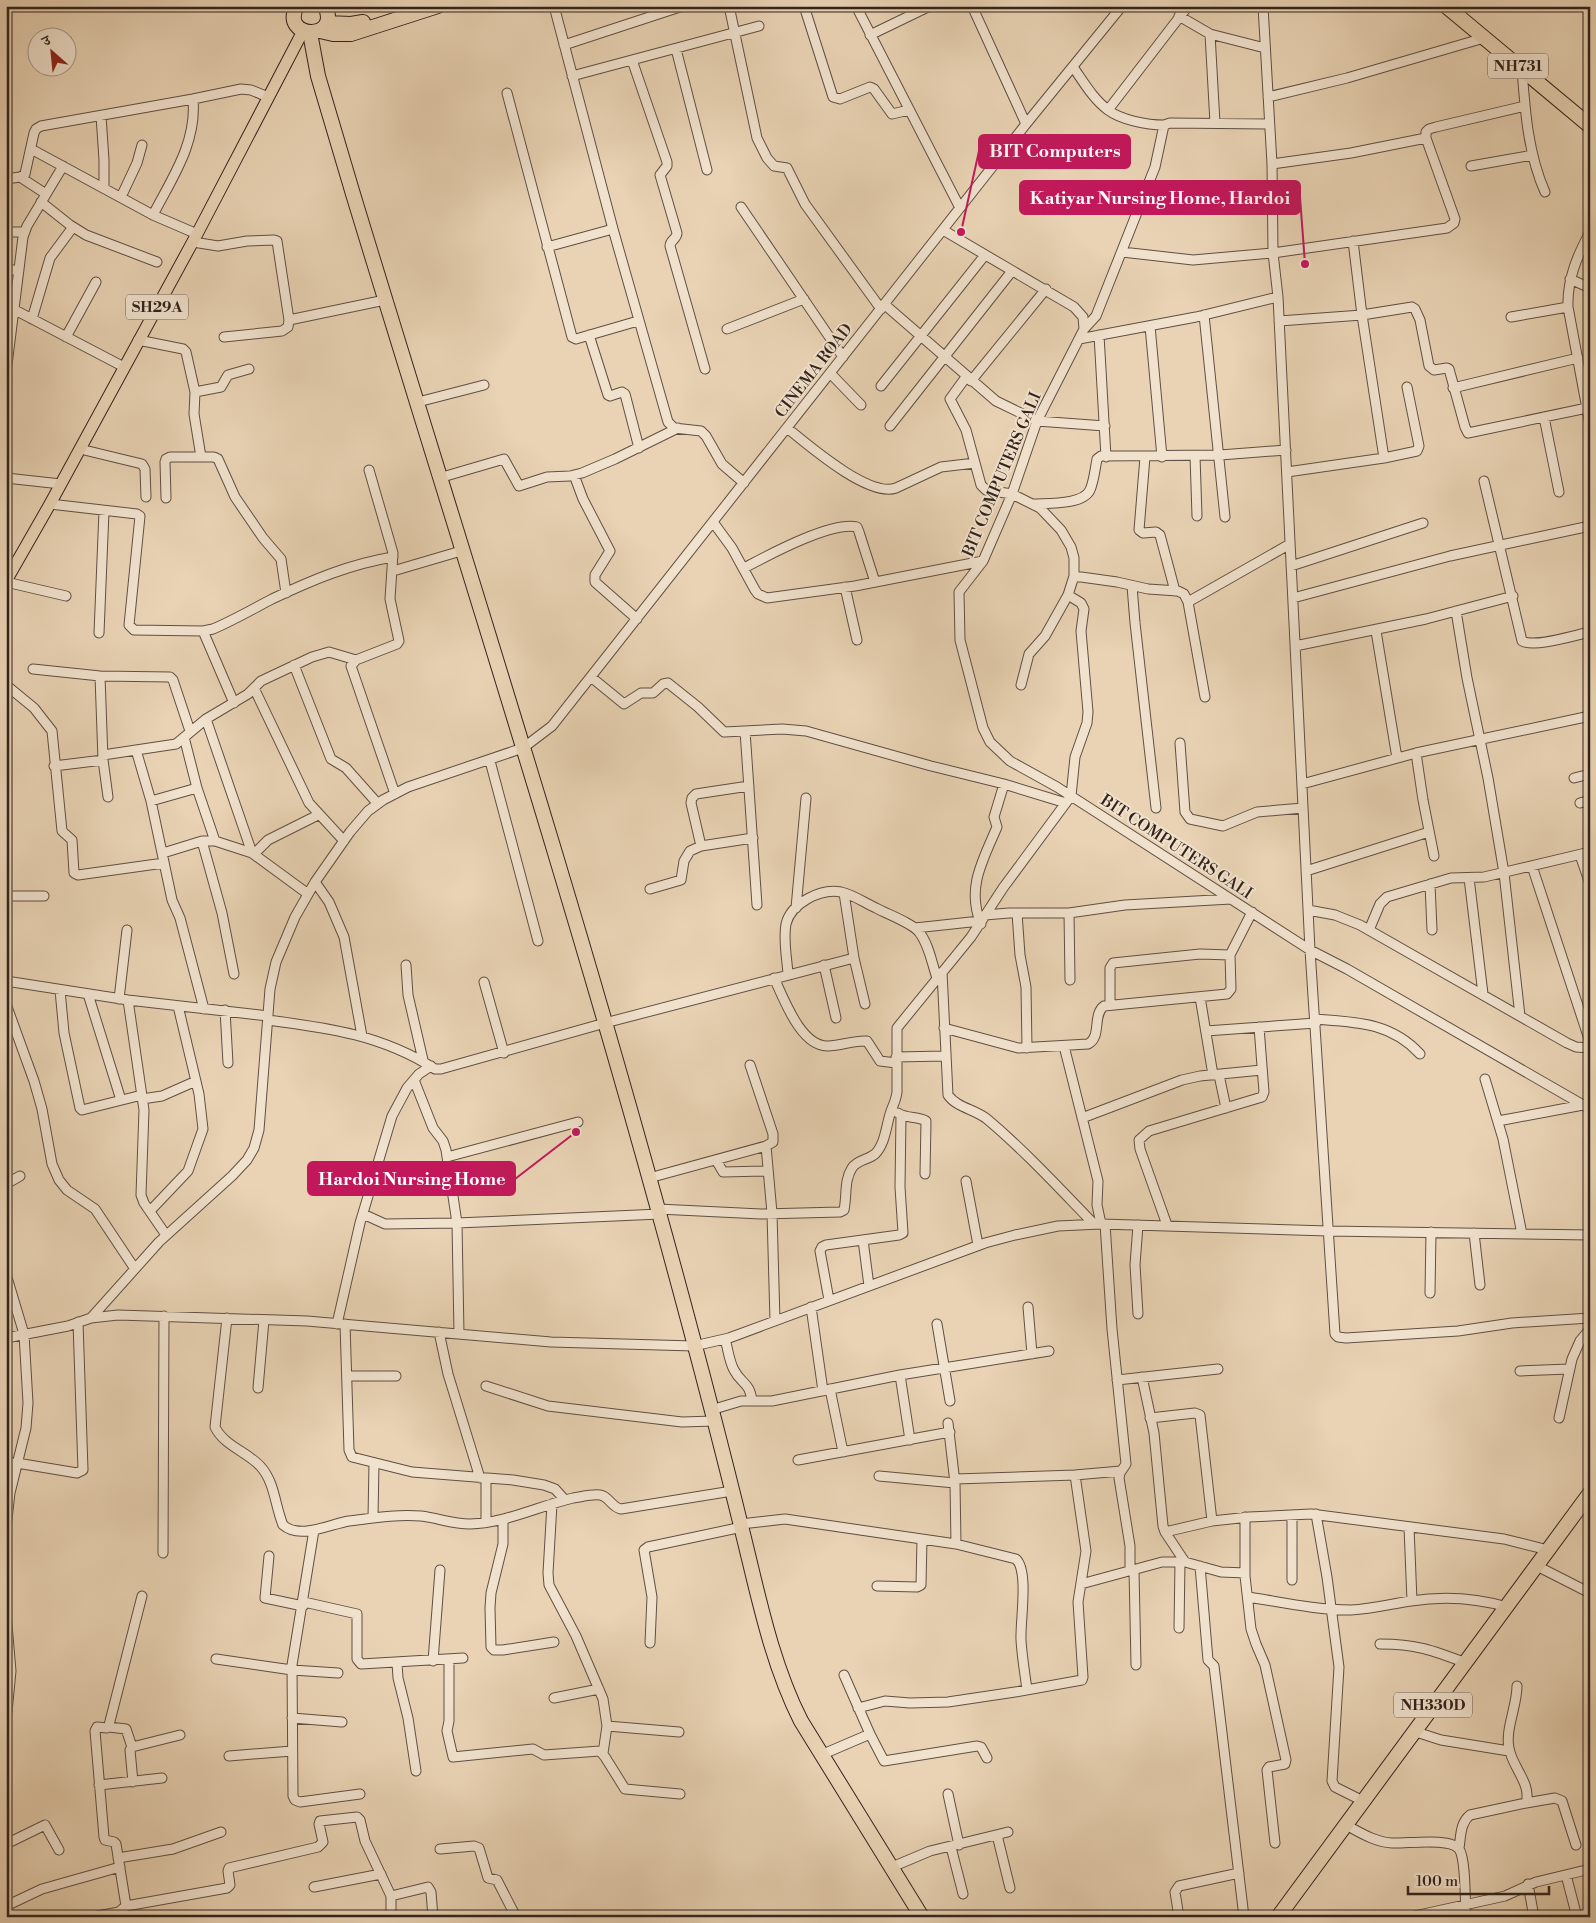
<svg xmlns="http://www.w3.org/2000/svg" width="1596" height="1923" viewBox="0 0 1596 1923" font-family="'Libre Bodoni','Noto Serif Devanagari',serif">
	<rect width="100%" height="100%" fill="#e9d3b4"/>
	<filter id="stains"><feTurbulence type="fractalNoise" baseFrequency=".004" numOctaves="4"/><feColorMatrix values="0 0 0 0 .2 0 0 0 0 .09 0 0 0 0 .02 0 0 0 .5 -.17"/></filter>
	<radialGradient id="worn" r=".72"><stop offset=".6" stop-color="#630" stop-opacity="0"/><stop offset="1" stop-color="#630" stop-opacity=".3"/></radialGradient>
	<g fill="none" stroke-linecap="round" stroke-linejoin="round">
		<g stroke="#604f43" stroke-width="11">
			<path id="minor" d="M 554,6 L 613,229 L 668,422 L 674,428 L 701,431 L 706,436 L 722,464 L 744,483
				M 729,6 L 757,138 L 767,158 L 774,166 L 787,168 L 805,204 L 881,309
				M 804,6 L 833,97 L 840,99 L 870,87 L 874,89 L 892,114 L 909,110
				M 856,6 L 960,208
				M 972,6 L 1026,124
				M 1263,6 L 1272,164 L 1273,253 L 1278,297 L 1310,950 L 1335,1334 L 1338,1337 L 1346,1338 L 1458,1331 L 1512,1323 L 1590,1318
				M 1179,16 L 1210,34 L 1265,48
				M 1210,34 L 1215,123
				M 870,35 L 930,6
				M 564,45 L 683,6
				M 676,49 L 707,170
				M 632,60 L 667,162 L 667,166 L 660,175 L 677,233 C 677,239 670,240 670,246 L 705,369
				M 1073,67 C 1083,81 1093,99 1108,110 C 1121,120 1147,125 1164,125
				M 1522,69 C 1525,110 1528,154 1545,192
				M 572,76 L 759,26
				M 507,93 L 572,337 L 576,339 L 638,321
				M 1268,97 L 1347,78 L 1484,38
				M 1108,110 L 1188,6
				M 101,116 L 104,160 L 104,188
				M 31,149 L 153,215 L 197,234
				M 1272,164 L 1351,153 L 1426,138
				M 1471,166 L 1533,155
				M 20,177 L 46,194
				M 6,179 L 20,177 L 25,174 L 34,133 L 36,129 L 41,126 L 193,99 L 241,89 L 251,90 L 268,97
				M 121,197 L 137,163 L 142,145
				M 41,202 L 70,225 L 86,235 L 157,262
				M 741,207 L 843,357
				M 153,215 C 172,178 197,143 193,99
				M 943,230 L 1074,307 L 1083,317 L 1084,329 L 1037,421 L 1012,494 L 983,561 L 959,592 L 960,640 L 983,728 L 990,742 L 1010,761 L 1057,787 L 1310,950 L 1347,969 L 1590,1109
				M 6,232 L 24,232
				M 1590,232 C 1577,256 1567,280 1568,307 L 1590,425
				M 1353,241 L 1362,315 L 1384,458
				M 193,242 L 218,246 L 247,241 L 274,240 L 277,241 L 289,320 L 288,327 L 282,331 L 224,337
				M 547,247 L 613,229
				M 1122,252 L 1193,260 L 1273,253 L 1447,228 L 1454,223 L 1455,219 L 1426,138 L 1426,132 L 1429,129 L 1436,127 L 1525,106
				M 6,270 L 19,270
				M 1570,279 L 1590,288
				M 884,304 L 996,401 L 1037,421 L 1105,426
				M 15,310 L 124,367
				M 1204,315 L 1225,517
				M 1511,317 L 1568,307
				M 32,319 L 50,258 L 73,227
				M 289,320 L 385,300
				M 1279,321 L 1362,315 L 1412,307 L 1415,309 L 1420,320 L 1429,366 L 1434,370 L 1447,368 L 1449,369 L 1465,427 L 1468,433 L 1587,408
				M 1150,326 L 1162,457
				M 727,329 L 804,299
				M 1084,329 L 1096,316 L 1155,167 L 1164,125 L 1170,123 L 1269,124
				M 589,335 L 608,395 L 610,396 L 622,392 L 625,394 L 639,448
				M 1099,335 L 1106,457
				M 66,337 L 96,282
				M 1079,339 L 1196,317 L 1278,297
				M 138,340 L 183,349 L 186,352 L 195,392 L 194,414 L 201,457
				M 6,373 L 23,237 L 27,226 L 63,166
				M 830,373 L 861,405
				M 966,377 L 950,399 L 966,430 L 981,485 L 986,490 L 1012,494 L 1040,508 L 1061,530 L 1071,547 L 1074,558 L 1074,576 L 1068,595 L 1045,636 L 1029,654 L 1021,685
				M 971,381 L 1046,289
				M 881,386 L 985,255
				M 1453,388 L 1578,358
				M 195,392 L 221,387 L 228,375 L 249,369
				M 418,402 L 484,385
				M 1544,417 L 1559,492
				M 890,426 L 1012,271
				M 787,428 C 808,445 869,498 896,488 L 941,467 L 975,463
				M 80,449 L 142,464 L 145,469 L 146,497
				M 1195,456 L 1197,516
				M 1145,457 L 1139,530 L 1143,533 L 1156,532 L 1160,535 L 1175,591
				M 369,470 L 393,553 L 390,599 L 399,641 L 397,644 L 356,660 L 351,666 L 395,794
				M 1287,472 L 1384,458 L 1417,451 L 1419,446 L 1407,387
				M 574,475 L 583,499 L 610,551 L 595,575 L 595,582 L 637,619
				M 6,478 L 61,484
				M 439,478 L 504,459 L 519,486 L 547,477 L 570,476 L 582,473 L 615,459 L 678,428
				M 1484,481 L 1522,641 C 1535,648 1575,635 1590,632
				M 166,498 L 165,462 L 166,459 L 170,457 L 214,457 L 218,459 L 235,497 L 263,538 L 281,559 L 286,593
				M 50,504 L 137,514 L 140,516 L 129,625 L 134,630 L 203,631 L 213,629 C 234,620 253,609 272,599 C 312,580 350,564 393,557
				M 1033,504 C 1048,503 1083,505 1090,490 C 1094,481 1095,469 1097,459 L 1101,456 L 1220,455 L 1286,450
				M 713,522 L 732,548 L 755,590 L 758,594 L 767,598 L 855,586 L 983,561
				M 1291,566 L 1423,523
				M 744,568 C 767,556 831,521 857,527 L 859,532 L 875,582
				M 393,571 L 461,551
				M 1074,576 L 1117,582 L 1148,589 L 1178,591 L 1184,594 L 1188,602 L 1205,697
				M 6,582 L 66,596
				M 1132,586 L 1135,623 L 1156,808
				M 845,587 L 857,640
				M 1293,598 L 1450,556 L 1590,526
				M 1188,602 L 1290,544
				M 1456,611 L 1467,678 L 1488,778 L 1504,873 L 1520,1016
				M 203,631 L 234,703
				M 1376,631 L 1397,758
				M 99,633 L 104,511
				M 1295,646 L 1426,619 L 1513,596
				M 294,665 L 331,759 L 346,768 L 378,804
				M 33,669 L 100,676 L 170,677 L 173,680 L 190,731
				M 100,676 L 103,760 L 108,797
				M 591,677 L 624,704 L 641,693 L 653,693 L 663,684 L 668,683 L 698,707 L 724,732 L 782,729 L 806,731 L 931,766 L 1004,784 L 1066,803
				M 6,685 L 34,708 L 52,731 L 62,831 L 72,840 L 74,873 L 78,875 L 164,863
				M 254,688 L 309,803 L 344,841
				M 206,719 L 252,853
				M 745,731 L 757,905
				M 184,737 L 197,788 L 215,841
				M 1180,743 L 1185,812 L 1190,819 L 1223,826 L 1257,812 L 1303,808
				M 136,750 L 151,801 L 172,900 L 180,918 L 204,1009
				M 1416,753 L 1423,800 L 1434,856
				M 103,755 L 176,744 L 206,719 L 248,694 L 261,681 L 312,657 L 329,652 L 356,660
				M 490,761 L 538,941
				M 54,766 L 103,760
				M 1574,778 L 1590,774
				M 1302,784 L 1416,753 L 1590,716
				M 151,801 L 197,788
				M 1580,803 L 1590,800
				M 202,841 L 222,913 L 234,974
				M 701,846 L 691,803 L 692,798 L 696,794 L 749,786
				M 163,853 L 202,841 L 215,841 L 252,853 L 308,894
				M 254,854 L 268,840 L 318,815
				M 1580,855 L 1590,884
				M 1532,866 L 1590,1042
				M 1306,871 L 1429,832
				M 1469,878 L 1483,994
				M 315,882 L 329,902 L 344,937 L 362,1036
				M 1430,884 L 1432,930
				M 650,889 L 681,880 L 684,861 L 690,851 L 701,846 L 753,838
				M 844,893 L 854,958 L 865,1004
				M 6,896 L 44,896
				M 796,908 L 806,798
				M 1308,910 L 1335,915 L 1360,925 L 1567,1043 L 1576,1047 L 1590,1048
				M 1017,913 L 1020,955 L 1026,987 L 1027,1048
				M 1069,913 L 1070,980
				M 985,915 L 1009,913 L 1069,913 L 1125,905 L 1231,899
				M 981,924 C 966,888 983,860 997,827 L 994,817 L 1004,784
				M 915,928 L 980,921
				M 1369,930 L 1380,904 L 1387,897 L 1451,878 L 1484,877 L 1590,852
				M 406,965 L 408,995 L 423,1060
				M 824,965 L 836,1018
				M 942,972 L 948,1095 C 957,1108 975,1109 987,1119 C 1025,1151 1059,1188 1094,1224
				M 788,974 C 787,958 783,940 786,924 C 791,903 821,888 841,892 C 854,895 865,903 876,908 C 887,914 912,923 919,932 C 929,944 932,964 937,978
				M 774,978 C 784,999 801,1047 828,1046 C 841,1046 854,1040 867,1041 L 880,1061 L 896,1063
				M 6,981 L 128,1000 L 268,1016
				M 484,982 L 504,1053
				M 60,990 L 64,1033 L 80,1108 L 82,1110 L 142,1095
				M 88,994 L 121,1100
				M 1200,997 L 1213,1075
				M 119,999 L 127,930
				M 128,1000 L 144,1110 L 141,1195 L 144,1203 L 166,1235
				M 6,1004 L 34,1081 L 42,1109 L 52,1164 L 59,1180 L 67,1190 L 95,1209 L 135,1269
				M 1110,1005 L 1110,968 L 1113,963 L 1200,954 L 1230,955
				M 225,1010 L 228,1063
				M 1315,1019 C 1355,1022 1391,1022 1420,1054
				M 268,1020 C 329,1028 382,1035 435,1069 L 441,1069 L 605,1023 L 854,958
				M 944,1028 L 1018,1048 L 1088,1044 C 1102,1037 1092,1015 1104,1006 L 1227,994 L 1231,989 L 1230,955 L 1252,912
				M 1206,1031 L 1316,1023
				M 1064,1046 L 1098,1181 L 1097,1205 L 1101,1224
				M 896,1057 L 945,1056
				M 1219,1075 L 1226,1108
				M 1485,1079 L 1503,1139 L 1522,1234
				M 414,1080 L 433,1128 L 443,1141 L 446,1150 L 457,1223 L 459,1334
				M 142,1099 L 162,1096 L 196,1081
				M 898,1113 C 907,1119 918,1116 926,1121 L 925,1174
				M 1082,1118 L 1182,1080 L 1200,1076 L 1262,1070
				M 1498,1121 L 1583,1105
				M 766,1146 L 772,1213 L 775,1321
				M 447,1157 L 578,1122
				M 716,1160 L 723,1172 L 768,1171
				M 649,1178 L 766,1146 L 773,1142 L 773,1134 L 750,1065
				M 966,1181 L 978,1245
				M 6,1184 L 20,1176
				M 658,1209 L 761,1214 L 840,1212 L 844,1210 C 847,1196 844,1180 852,1168 C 857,1160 868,1160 875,1154 C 885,1144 886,1127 890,1114 C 892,1107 896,1101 897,1092 L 897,1028 L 971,937 L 1003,888 L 1071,796 L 1075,757 L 1087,723 L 1088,712 L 1081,631 L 1084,609 L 1081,603 L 1068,595
				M 150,1211 L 188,1171 L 203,1129 L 199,1094 L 178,1006
				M 363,1214 L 385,1224 L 457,1223 L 660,1214
				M 1105,1224 L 1112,1329 L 1126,1464 L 1120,1473 L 1119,1478 L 1130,1546 L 1130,1571
				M 1167,1225 L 1140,1149 L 1139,1140 L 1149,1131 L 1262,1097 L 1264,1092 L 1259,1027
				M 1474,1233 L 1480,1285
				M 863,1240 L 869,1286
				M 6,1274 L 24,1334 L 28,1403 L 26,1428 L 10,1493 L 6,1528
				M 1430,1293 L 1431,1232
				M 829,1300 L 820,1251 L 822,1247 L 826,1245 L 899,1235 L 903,1233 L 900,1187 L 901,1115
				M 811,1307 L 823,1391
				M 1028,1307 L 1032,1354
				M 1138,1314 L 1135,1265 L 1138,1225
				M 91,1318 L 159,1242 L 232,1176 L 247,1160 L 254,1148 L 259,1130 L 270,989 L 276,962 L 295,917 L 315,882 L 350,832 L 368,811 L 383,800 L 408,787 L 523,748 L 552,726 L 1026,124 L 1122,6
				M 227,1318 L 215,1427 C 224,1446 248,1452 261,1467 C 275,1483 275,1506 283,1525 C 300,1540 330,1524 349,1521 C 373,1518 397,1514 421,1516 C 438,1518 453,1524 470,1524 C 506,1523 539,1506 573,1498 C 581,1497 591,1494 600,1495 C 609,1496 611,1507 621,1509 L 732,1491
				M 337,1324 L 360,1223 L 392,1116 L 407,1088 L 419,1074 L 431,1066
				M 345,1324 L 349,1450 L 352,1457 L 412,1472 L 513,1480 L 544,1485 L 555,1489 L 565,1500
				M 937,1324 L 950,1401
				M 439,1332 L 448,1374 L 480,1478
				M 6,1338 L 68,1326 L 91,1318 L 118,1315 L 307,1321 L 551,1342 L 694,1346 L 729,1338 L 985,1243 L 1015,1235 L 1058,1226 L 1101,1224 L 1328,1231 L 1590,1235
				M 725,1339 C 728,1349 729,1361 734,1370 C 741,1384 750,1382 752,1401
				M 1520,1371 L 1569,1369
				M 900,1375 L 910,1440
				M 347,1376 L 396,1376
				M 1142,1377 L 1154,1433 L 1163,1526 L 1165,1532 L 1185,1562
				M 1117,1380 L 1218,1369
				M 486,1386 L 548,1406 L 682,1422 L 714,1421
				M 258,1388 L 264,1320
				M 830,1389 L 843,1452
				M 711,1410 L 741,1401 L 772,1401 L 900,1375 L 1049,1351
				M 1150,1418 L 1195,1413 L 1200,1415 L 1212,1521
				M 1559,1418 L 1572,1359 L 1580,1341 L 1590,1329
				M 948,1423 L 955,1483 L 956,1544
				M 6,1460 L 16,1465
				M 798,1460 L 950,1432
				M 17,1463 L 77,1473 L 83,1470 L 78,1322
				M 879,1476 L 955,1483
				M 486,1478 L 486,1522
				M 955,1479 L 1075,1475 L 1121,1471
				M 552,1504 L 548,1573 L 549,1585 L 576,1636 L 603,1699 L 607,1726 L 603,1753
				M 1316,1514 L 1327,1577 L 1339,1667 L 1332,1781 L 1335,1787 L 1363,1801
				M 1292,1515 L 1292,1580
				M 1245,1517 L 1245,1576 L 1251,1629 L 1256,1644 L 1265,1665 L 1286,1760 L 1285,1764 L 1269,1767 L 1267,1770 L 1275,1843
				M 373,1518 L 374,1463
				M 503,1519 L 503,1544 L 491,1593 L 490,1608 L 491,1647 L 494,1650 L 503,1650 L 554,1642
				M 741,1524 L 785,1519 L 956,1544 L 1016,1559 C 1029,1571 1020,1622 1021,1640 C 1022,1657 1025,1674 1027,1690
				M 1409,1527 L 1412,1601
				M 314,1530 L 292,1665 L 293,1796 L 295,1800 L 300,1802 L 360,1794
				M 1165,1532 L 1212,1521 L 1249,1517 L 1311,1514 L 1504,1539 L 1548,1550
				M 163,1553 L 164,1316
				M 269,1556 L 265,1598 L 303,1606
				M 1200,1566 L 1208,1660 L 1214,1666 L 1244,1917
				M 1537,1566 L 1590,1593
				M 1134,1570 L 1136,1665
				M 1081,1584 L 1162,1562 L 1185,1562 L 1221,1572 L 1245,1573
				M 877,1586 L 917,1587 L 921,1585 L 922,1539
				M 1248,1597 C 1281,1602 1316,1610 1351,1610 C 1372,1609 1391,1604 1411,1601 C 1443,1596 1476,1598 1507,1607
				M 304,1602 L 357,1614 L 357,1659 L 361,1664 L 463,1658
				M 6,1613 L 11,1671 L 6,1722
				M 1179,1628 L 1180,1562
				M 650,1643 L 652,1597 L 644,1550 L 648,1547 L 742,1527
				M 1380,1644 C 1416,1644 1432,1650 1466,1663
				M 216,1659 L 292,1670 L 338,1673
				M 449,1659 L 449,1721 L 447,1731 L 453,1757 L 533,1749 L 544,1755 L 600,1751 L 605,1757 L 625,1789 L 680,1794
				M 433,1661 L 440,1570
				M 397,1663 L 398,1678 L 408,1718 L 416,1771
				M 844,1675 L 870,1734 L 884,1761 L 977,1746 L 981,1747 L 987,1758
				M 554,1698 L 599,1689
				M 858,1708 L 885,1701 L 910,1703 L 948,1702 L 1015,1692 L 1082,1680 L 1083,1677 L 1078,1602 L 1086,1551 L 1075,1475
				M 292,1718 L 342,1722
				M 607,1726 L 679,1732
				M 109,1727 L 126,1729 L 132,1747
				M 1413,1731 L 1441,1740 L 1509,1751
				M 821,1755 L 870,1734
				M 229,1756 L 292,1751
				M 133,1782 L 130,1750 L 132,1747 L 180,1735
				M 99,1785 L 162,1778
				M 948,1794 L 959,1845
				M 1526,1803 L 1555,1798 L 1562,1801 L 1576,1845
				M 1346,1825 C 1361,1833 1375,1842 1392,1843 C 1406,1844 1450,1837 1459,1849 C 1466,1858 1465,1903 1466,1917
				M 997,1835 L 1010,1888
				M 6,1844 L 45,1825 L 59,1850
				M 951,1847 L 963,1894
				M 1459,1848 C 1461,1836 1460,1823 1470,1815 L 1526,1803 C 1532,1784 1512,1767 1509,1748 C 1505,1730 1517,1706 1517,1686
				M 440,1849 L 474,1846 L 479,1848 L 488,1878 L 497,1880 L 516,1917
				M 118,1858 L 173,1849 L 221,1832
				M 892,1867 L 930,1851 L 1008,1832
				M 1566,1875 L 1577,1917
				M 1528,1884 L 1534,1917
				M 314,1887 L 381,1874
				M 6,1906 L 42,1889 L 120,1867
				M 126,1906 L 227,1888 L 230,1885 L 228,1871 L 229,1868 L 318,1847 L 323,1842 L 319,1824 L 320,1821 L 357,1817 L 360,1820 L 365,1841 L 391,1896
				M 92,1917 L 119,1912 L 126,1906 L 116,1844 L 114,1842 L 105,1840 L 104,1837 L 95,1731 L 97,1727 L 107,1728 L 109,1725 L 142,1596
				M 391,1917 L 391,1896 L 428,1887 L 431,1892 L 433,1917
				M 1179,1917 L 1175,1892 L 1179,1886 L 1239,1873
				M 1410,1917 L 1505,1896 L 1536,1882 L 1590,1869"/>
		</g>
		<g stroke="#32231d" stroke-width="13">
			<path id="major" d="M 6,581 L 50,504 L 197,234 L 303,31"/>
		</g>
		<g stroke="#32231d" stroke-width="16">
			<path id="highway" d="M 297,6 C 279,39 342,42 325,6
				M 1446,6 L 1590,126
				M 327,23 L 351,24 L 363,22
				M 320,31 L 333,34 L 351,34 L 438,6
				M 310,33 L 318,76 L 353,194 C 456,533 565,871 659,1213 C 688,1318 716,1424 742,1530 C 758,1594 771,1662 801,1721 L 922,1917
				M 1278,1917 L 1590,1493"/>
		</g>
		<use href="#minor" stroke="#f1e2ce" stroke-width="9"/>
		<use href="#major" stroke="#e9d3b4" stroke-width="11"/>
		<use href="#highway" stroke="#e9d3b4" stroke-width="14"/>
	</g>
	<g text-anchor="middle" stroke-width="4" stroke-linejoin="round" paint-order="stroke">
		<g fill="#f1e2ce" stroke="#6b5c52" stroke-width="1">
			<rect x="1488" y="53.5" width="60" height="25" rx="4"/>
			<rect x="126" y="294.5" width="62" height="25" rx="4"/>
			<rect x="1394" y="1692.5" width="78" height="25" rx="4"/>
		</g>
		<g font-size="15" font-weight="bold" fill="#32231d">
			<text x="1518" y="71">NH731</text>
			<text x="157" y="312">SH29A</text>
			<text x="1433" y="1710">NH330D</text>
		</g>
		<g font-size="16" fill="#32231d" stroke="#f1e2ce">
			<text transform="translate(813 370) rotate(-52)" y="6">CINEMA ROAD</text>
			<text transform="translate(1001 474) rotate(-67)" y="6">BIT COMPUTERS GALI</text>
			<text transform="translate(1177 846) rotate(33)" y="6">BIT COMPUTERS GALI</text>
		</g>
	</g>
	<path fill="none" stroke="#c2185b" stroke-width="2" d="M961 232L979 151M1305 264L1300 197M576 1132L515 1179"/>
	<g fill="#c2185b" stroke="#f1e2ce" stroke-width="2">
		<circle cx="961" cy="232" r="5"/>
		<circle cx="1305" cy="264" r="5"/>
		<circle cx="576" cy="1132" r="5"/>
	</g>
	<g fill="#c2185b" stroke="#c2185b" stroke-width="2">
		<rect x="979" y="135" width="151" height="33" rx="5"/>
		<rect x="1020" y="181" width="280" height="33" rx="5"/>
		<rect x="308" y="1162" width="207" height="33" rx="5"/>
	</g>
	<g font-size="18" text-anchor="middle" font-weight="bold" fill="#fff">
		<text x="1055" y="157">BIT Computers</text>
		<text x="1160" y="204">Katiyar Nursing Home, Hardoi</text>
		<text x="412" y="1185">Hardoi Nursing Home</text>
	</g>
	<rect width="1596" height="1923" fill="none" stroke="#e9d3b4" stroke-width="25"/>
	<rect x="8" y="8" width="1581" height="1908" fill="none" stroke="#32231d" stroke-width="2.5"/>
	<rect x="12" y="12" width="1571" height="1898" fill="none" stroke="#32231d"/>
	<g transform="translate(52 52) rotate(333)"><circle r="24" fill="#f1e2ce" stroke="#a59687"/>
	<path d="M0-4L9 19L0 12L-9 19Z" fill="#8f2418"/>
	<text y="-8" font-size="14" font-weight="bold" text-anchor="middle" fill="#32231d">उ</text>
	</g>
	<path d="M1408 1886v8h141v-8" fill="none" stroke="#32231d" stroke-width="2.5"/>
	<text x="1416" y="1886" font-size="15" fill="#32231d" stroke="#f1e2ce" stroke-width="4" paint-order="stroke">100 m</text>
	<rect width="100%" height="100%" filter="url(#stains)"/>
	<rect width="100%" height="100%" fill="url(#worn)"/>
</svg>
